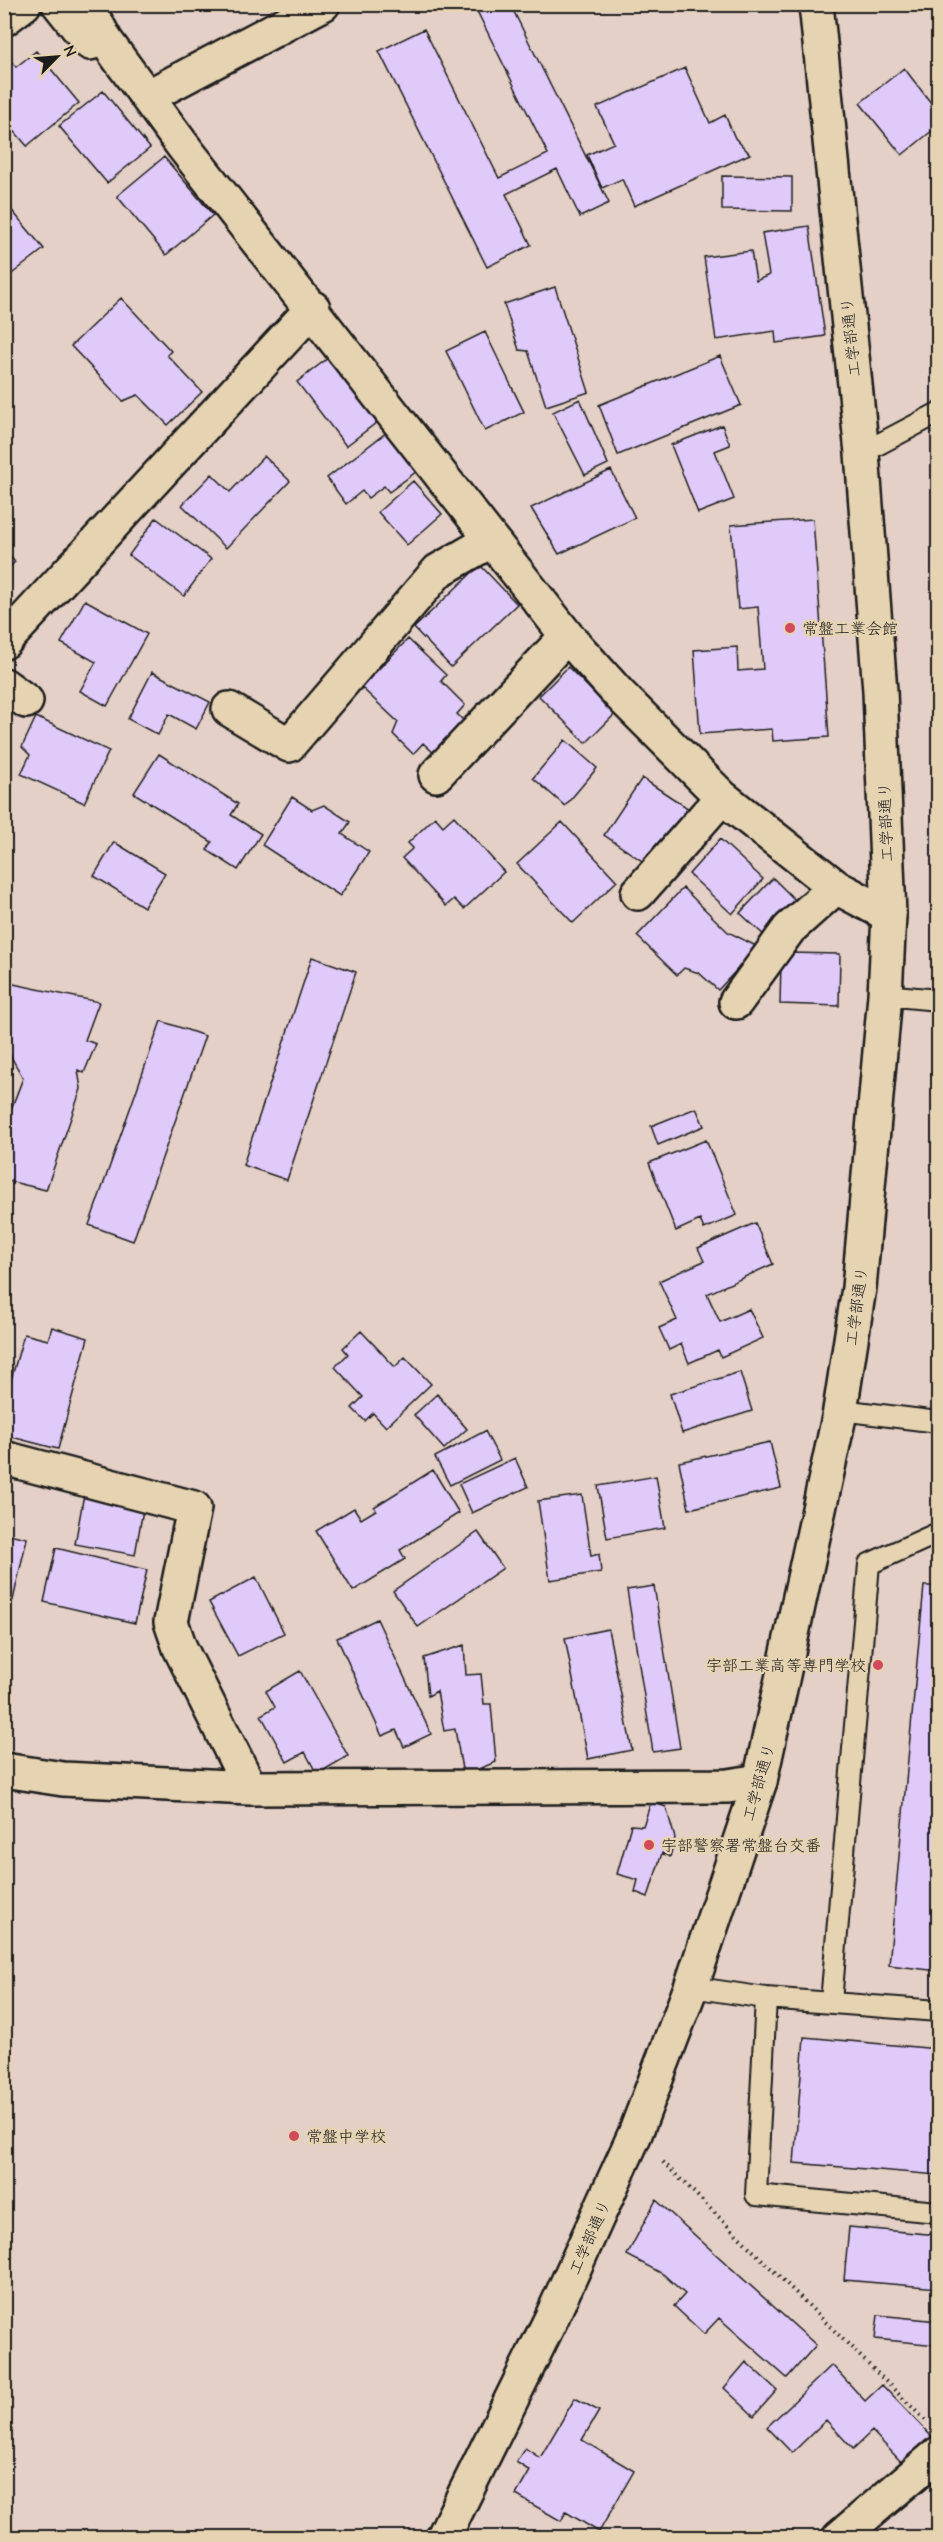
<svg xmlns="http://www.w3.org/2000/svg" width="943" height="2542" viewBox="0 0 943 2542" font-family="'Comic Neue','Klee One',sans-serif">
	<rect width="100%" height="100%" fill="#e4d0c7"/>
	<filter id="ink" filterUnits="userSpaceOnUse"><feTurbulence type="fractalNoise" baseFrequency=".0167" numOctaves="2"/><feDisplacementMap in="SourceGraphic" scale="12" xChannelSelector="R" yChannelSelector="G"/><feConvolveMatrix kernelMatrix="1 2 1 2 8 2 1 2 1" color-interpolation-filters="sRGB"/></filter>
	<g filter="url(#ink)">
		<path fill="#e0cafa" stroke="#1c1c1c" stroke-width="1.5" d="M 510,4 L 609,203 L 580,217 L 557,169 L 506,194 L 531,245 L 487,267 L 379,51 L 424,29 L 499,178 L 548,154 L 474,5 Z
			M 36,51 L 79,103 L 27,146 L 4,119 L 4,53 L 16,67 Z
			M 685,68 L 710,123 L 725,115 L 735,138 L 750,154 L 634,206 L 622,179 L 602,188 L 587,155 L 614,143 L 597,107 Z
			M 904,68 L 938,112 L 938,126 L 902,155 L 860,103 Z
			M 103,91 L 150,148 L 107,183 L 59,126 Z
			M 164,157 L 213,215 L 166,255 L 117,196 Z
			M 722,176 L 792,177 L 792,211 L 722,210 Z
			M 4,201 L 44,249 L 4,280 Z
			M 809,226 L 825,336 L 776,343 L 775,331 L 716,340 L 704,257 L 751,251 L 756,281 L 769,275 L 762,233 Z
			M 555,287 L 589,392 L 546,406 L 528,351 L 519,350 L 504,304 Z
			M 121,298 L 171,351 L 167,355 L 202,392 L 168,425 L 138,395 L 123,401 L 71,346 Z
			M 485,332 L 524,412 L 485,431 L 446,351 Z
			M 332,355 L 381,419 L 346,446 L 297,382 Z
			M 720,356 L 741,405 L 618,455 L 599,405 Z
			M 580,399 L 608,464 L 585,475 L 553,412 Z
			M 722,425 L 730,445 L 715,451 L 734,499 L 698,513 L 671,445 Z
			M 387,432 L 417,471 L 389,492 L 384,486 L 368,498 L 362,491 L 346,504 L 327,478 Z
			M 264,456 L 290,481 L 226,548 L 182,505 L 212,474 L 230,492 Z
			M 611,470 L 635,518 L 559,554 L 531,508 Z
			M 413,481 L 442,514 L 407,545 L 378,512 Z
			M 156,518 L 211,559 L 184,596 L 129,555 Z
			M 813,519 L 829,737 L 773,741 L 772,729 L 700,734 L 694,650 L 737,647 L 738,671 L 763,669 L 758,607 L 738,609 L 731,525 Z
			M 4,550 L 15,562 L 4,572 Z
			M 480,565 L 517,604 L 451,667 L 414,628 Z
			M 85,600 L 147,634 L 107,706 L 80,691 L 96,662 L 61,643 Z
			M 408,639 L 446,675 L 441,681 L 465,705 L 457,714 L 465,722 L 435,754 L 423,743 L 413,754 L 393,734 L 398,722 L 361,687 Z
			M 568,667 L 615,714 L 586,743 L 539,696 Z
			M 152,672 L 210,702 L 196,729 L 169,714 L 158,735 L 128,719 Z
			M 36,717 L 109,751 L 84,803 L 21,774 L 30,755 L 22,747 Z
			M 565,740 L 597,768 L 565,806 L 533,778 Z
			M 159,754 L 238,804 L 231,815 L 261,834 L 238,870 L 207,850 L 212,842 L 134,793 Z
			M 642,778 L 689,809 L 651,867 L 604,835 Z
			M 292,797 L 312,810 L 324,805 L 350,822 L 342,834 L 369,852 L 340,896 L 262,845 Z
			M 454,816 L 504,872 L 464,909 L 454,899 L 446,906 L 402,858 L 413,848 L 408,843 L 435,817 L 443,826 Z
			M 562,822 L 617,881 L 573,923 L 517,864 Z
			M 720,839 L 763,879 L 732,914 L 689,874 Z
			M 114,842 L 165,873 L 144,907 L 94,876 Z
			M 773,878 L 797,902 L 765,936 L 740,913 Z
			M 683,888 L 728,932 L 758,947 L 718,990 L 699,973 L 684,968 L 677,975 L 637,936 Z
			M 788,953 L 840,954 L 839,1006 L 780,1004 L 781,961 Z
			M 312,957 L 356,972 L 287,1180 L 243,1165 Z
			M 4,982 L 99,1002 L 85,1040 L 96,1044 L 84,1073 L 78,1070 L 81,1089 L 46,1190 L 4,1180 L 4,1128 L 23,1078 L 4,1044 Z
			M 161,1021 L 205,1036 L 133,1241 L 89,1225 Z
			M 696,1108 L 704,1126 L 658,1145 L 651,1126 Z
			M 706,1140 L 737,1215 L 704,1229 L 700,1220 L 676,1231 L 649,1163 Z
			M 755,1223 L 773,1264 L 707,1294 L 720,1322 L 749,1309 L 763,1338 L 721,1357 L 718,1350 L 689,1363 L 681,1344 L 669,1350 L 659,1328 L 677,1320 L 659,1281 L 704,1261 L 698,1248 Z
			M 52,1327 L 88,1338 L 58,1449 L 4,1435 L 4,1405 L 24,1334 L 48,1340 Z
			M 361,1331 L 395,1367 L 405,1357 L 431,1384 L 386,1427 L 373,1413 L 365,1421 L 352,1408 L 363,1397 L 335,1367 L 348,1354 L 343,1348 Z
			M 740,1372 L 752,1411 L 682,1433 L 670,1394 Z
			M 437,1394 L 467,1429 L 444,1449 L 414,1415 Z
			M 485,1431 L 500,1460 L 450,1485 L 435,1457 Z
			M 770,1442 L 781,1488 L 689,1509 L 679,1462 Z
			M 515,1458 L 528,1487 L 472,1513 L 459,1484 Z
			M 433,1470 L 459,1513 L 400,1550 L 405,1559 L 353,1591 L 316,1531 L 354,1508 L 361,1519 L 376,1510 L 374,1507 Z
			M 656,1476 L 665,1528 L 607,1538 L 598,1486 Z
			M 84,1494 L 144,1504 L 135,1555 L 75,1544 Z
			M 582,1495 L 591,1556 L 599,1554 L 601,1572 L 550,1580 L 538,1501 Z
			M 478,1532 L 503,1568 L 418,1627 L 393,1591 Z
			M 4,1533 L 27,1538 L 13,1600 L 4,1598 Z
			M 56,1548 L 147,1570 L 135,1623 L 44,1602 Z
			M 256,1577 L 284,1633 L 238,1656 L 209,1602 Z
			M 654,1586 L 680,1748 L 653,1752 L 627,1590 Z
			M 924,1586 L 938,1586 L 938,1971 L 889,1965 Z
			M 377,1619 L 431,1734 L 404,1747 L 396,1730 L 382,1736 L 337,1638 Z
			M 608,1629 L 632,1750 L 588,1759 L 565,1638 Z
			M 464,1645 L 466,1675 L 481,1674 L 484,1704 L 491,1704 L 496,1762 L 463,1775 L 455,1729 L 444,1731 L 437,1691 L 428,1696 L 424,1658 Z
			M 300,1671 L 348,1756 L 317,1774 L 305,1752 L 287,1762 L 261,1715 L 275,1707 L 266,1691 Z
			M 651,1802 L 666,1807 L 675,1838 L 670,1857 L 662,1853 L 648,1897 L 635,1892 L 638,1880 L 617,1874 L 631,1825 L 643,1826 Z
			M 804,2037 L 938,2049 L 938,2175 L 794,2163 Z
			M 656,2200 L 816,2345 L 787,2378 L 719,2318 L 704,2334 L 674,2306 L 685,2294 L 663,2274 L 627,2255 Z
			M 849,2227 L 938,2235 L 938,2288 L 844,2280 Z
			M 878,2315 L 938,2321 L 937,2345 L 875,2339 Z
			M 746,2362 L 777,2390 L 754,2416 L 724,2388 Z
			M 832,2365 L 865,2401 L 882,2385 L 932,2437 L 903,2464 L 872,2431 L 853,2449 L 826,2420 L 792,2453 L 767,2427 Z
			M 575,2398 L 599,2411 L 582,2440 L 634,2471 L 599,2532 L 566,2512 L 561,2521 L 516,2495 L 530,2471 L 516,2462 L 525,2448 L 540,2458 Z"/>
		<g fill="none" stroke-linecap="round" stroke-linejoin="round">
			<g stroke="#1c1c1c" stroke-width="24">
				<path id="service" d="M 862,453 L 938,413
					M 885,995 L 938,1000
					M 841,1410 L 938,1422
					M 691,1987 L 766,1998 L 938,2011
					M 766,1998 L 756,2195 L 938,2212
					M 831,2002 L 869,1564 L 938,1533"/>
			</g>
			<g stroke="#1c1c1c" stroke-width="38">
				<path id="minor" d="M 59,4 L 90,43
					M 86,4 L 106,41 L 183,146 L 567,636 L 620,695 L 722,797 L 836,887 L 889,915
					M 4,19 L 24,4
					M 147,97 L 323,4
					M 4,642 L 313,308
					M 4,685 L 26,701
					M 229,709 L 289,745 L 438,571 L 490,541
					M 436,775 L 567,636
					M 638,893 L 722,797
					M 736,1002 L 789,929 L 836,887
					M 4,1458 L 194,1508 L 171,1622 L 180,1648 L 250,1788
					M 4,1770 L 63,1779 L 250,1788 L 728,1786 L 760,1781"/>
			</g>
			<g stroke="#1c1c1c" stroke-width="38">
				<path id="tertiary" d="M 443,2538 L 551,2319 L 635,2134 L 691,1987 L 760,1781 L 839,1417 L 859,1288 L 885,995 L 889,915 L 880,691 L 862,453 L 816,4
					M 839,2538 L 938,2454"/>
			</g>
			<path stroke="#1c1c1c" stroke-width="4" stroke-dasharray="1.5 4.5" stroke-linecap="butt" d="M 663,2162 L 925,2420"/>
			<use href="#service" stroke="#e6d3b1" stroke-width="20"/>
			<use href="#minor" stroke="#e6d3b1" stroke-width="33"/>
			<use href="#tertiary" stroke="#e6d3b1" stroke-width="33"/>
		</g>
	</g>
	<g fill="#d1495b" stroke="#e6d3b1" stroke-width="2">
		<circle cx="790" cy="628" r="6"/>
		<circle cx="878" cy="1665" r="6"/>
		<circle cx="649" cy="1845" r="6"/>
		<circle cx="294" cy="2136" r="6"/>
	</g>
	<g text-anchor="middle" stroke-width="4.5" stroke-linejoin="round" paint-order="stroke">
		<g font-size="16" fill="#1c1c1c" stroke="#e6d3b1">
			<text transform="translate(850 337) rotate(-96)" y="6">工学部通り</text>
			<text transform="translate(885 822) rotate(-92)" y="6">工学部通り</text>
			<text transform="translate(856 1306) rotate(-82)" y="6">工学部通り</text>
			<text transform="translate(758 1782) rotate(-74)" y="6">工学部通り</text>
			<text transform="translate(589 2237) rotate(-66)" y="6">工学部通り</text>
		</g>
		<g font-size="16" fill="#1c1c1c" stroke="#e6d3b1" text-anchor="start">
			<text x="802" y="634">常盤工業会館</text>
			<text x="866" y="1671" text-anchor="end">宇部工業高等専門学校</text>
			<text x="661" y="1851">宇部警察署常盤台交番</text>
			<text x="306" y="2142">常盤中学校</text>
		</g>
	</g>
	<rect width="943" height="2542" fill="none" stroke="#e6d3b1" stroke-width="24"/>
	<rect x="12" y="12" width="919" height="2518" fill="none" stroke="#1c1c1c" stroke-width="2" filter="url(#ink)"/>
	<g transform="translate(57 57) rotate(65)" stroke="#e6d3b1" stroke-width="4.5" paint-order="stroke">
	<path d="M0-4.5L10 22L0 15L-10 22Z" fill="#1c1c1c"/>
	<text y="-9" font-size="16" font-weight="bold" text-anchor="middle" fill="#1c1c1c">N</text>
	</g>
</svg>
